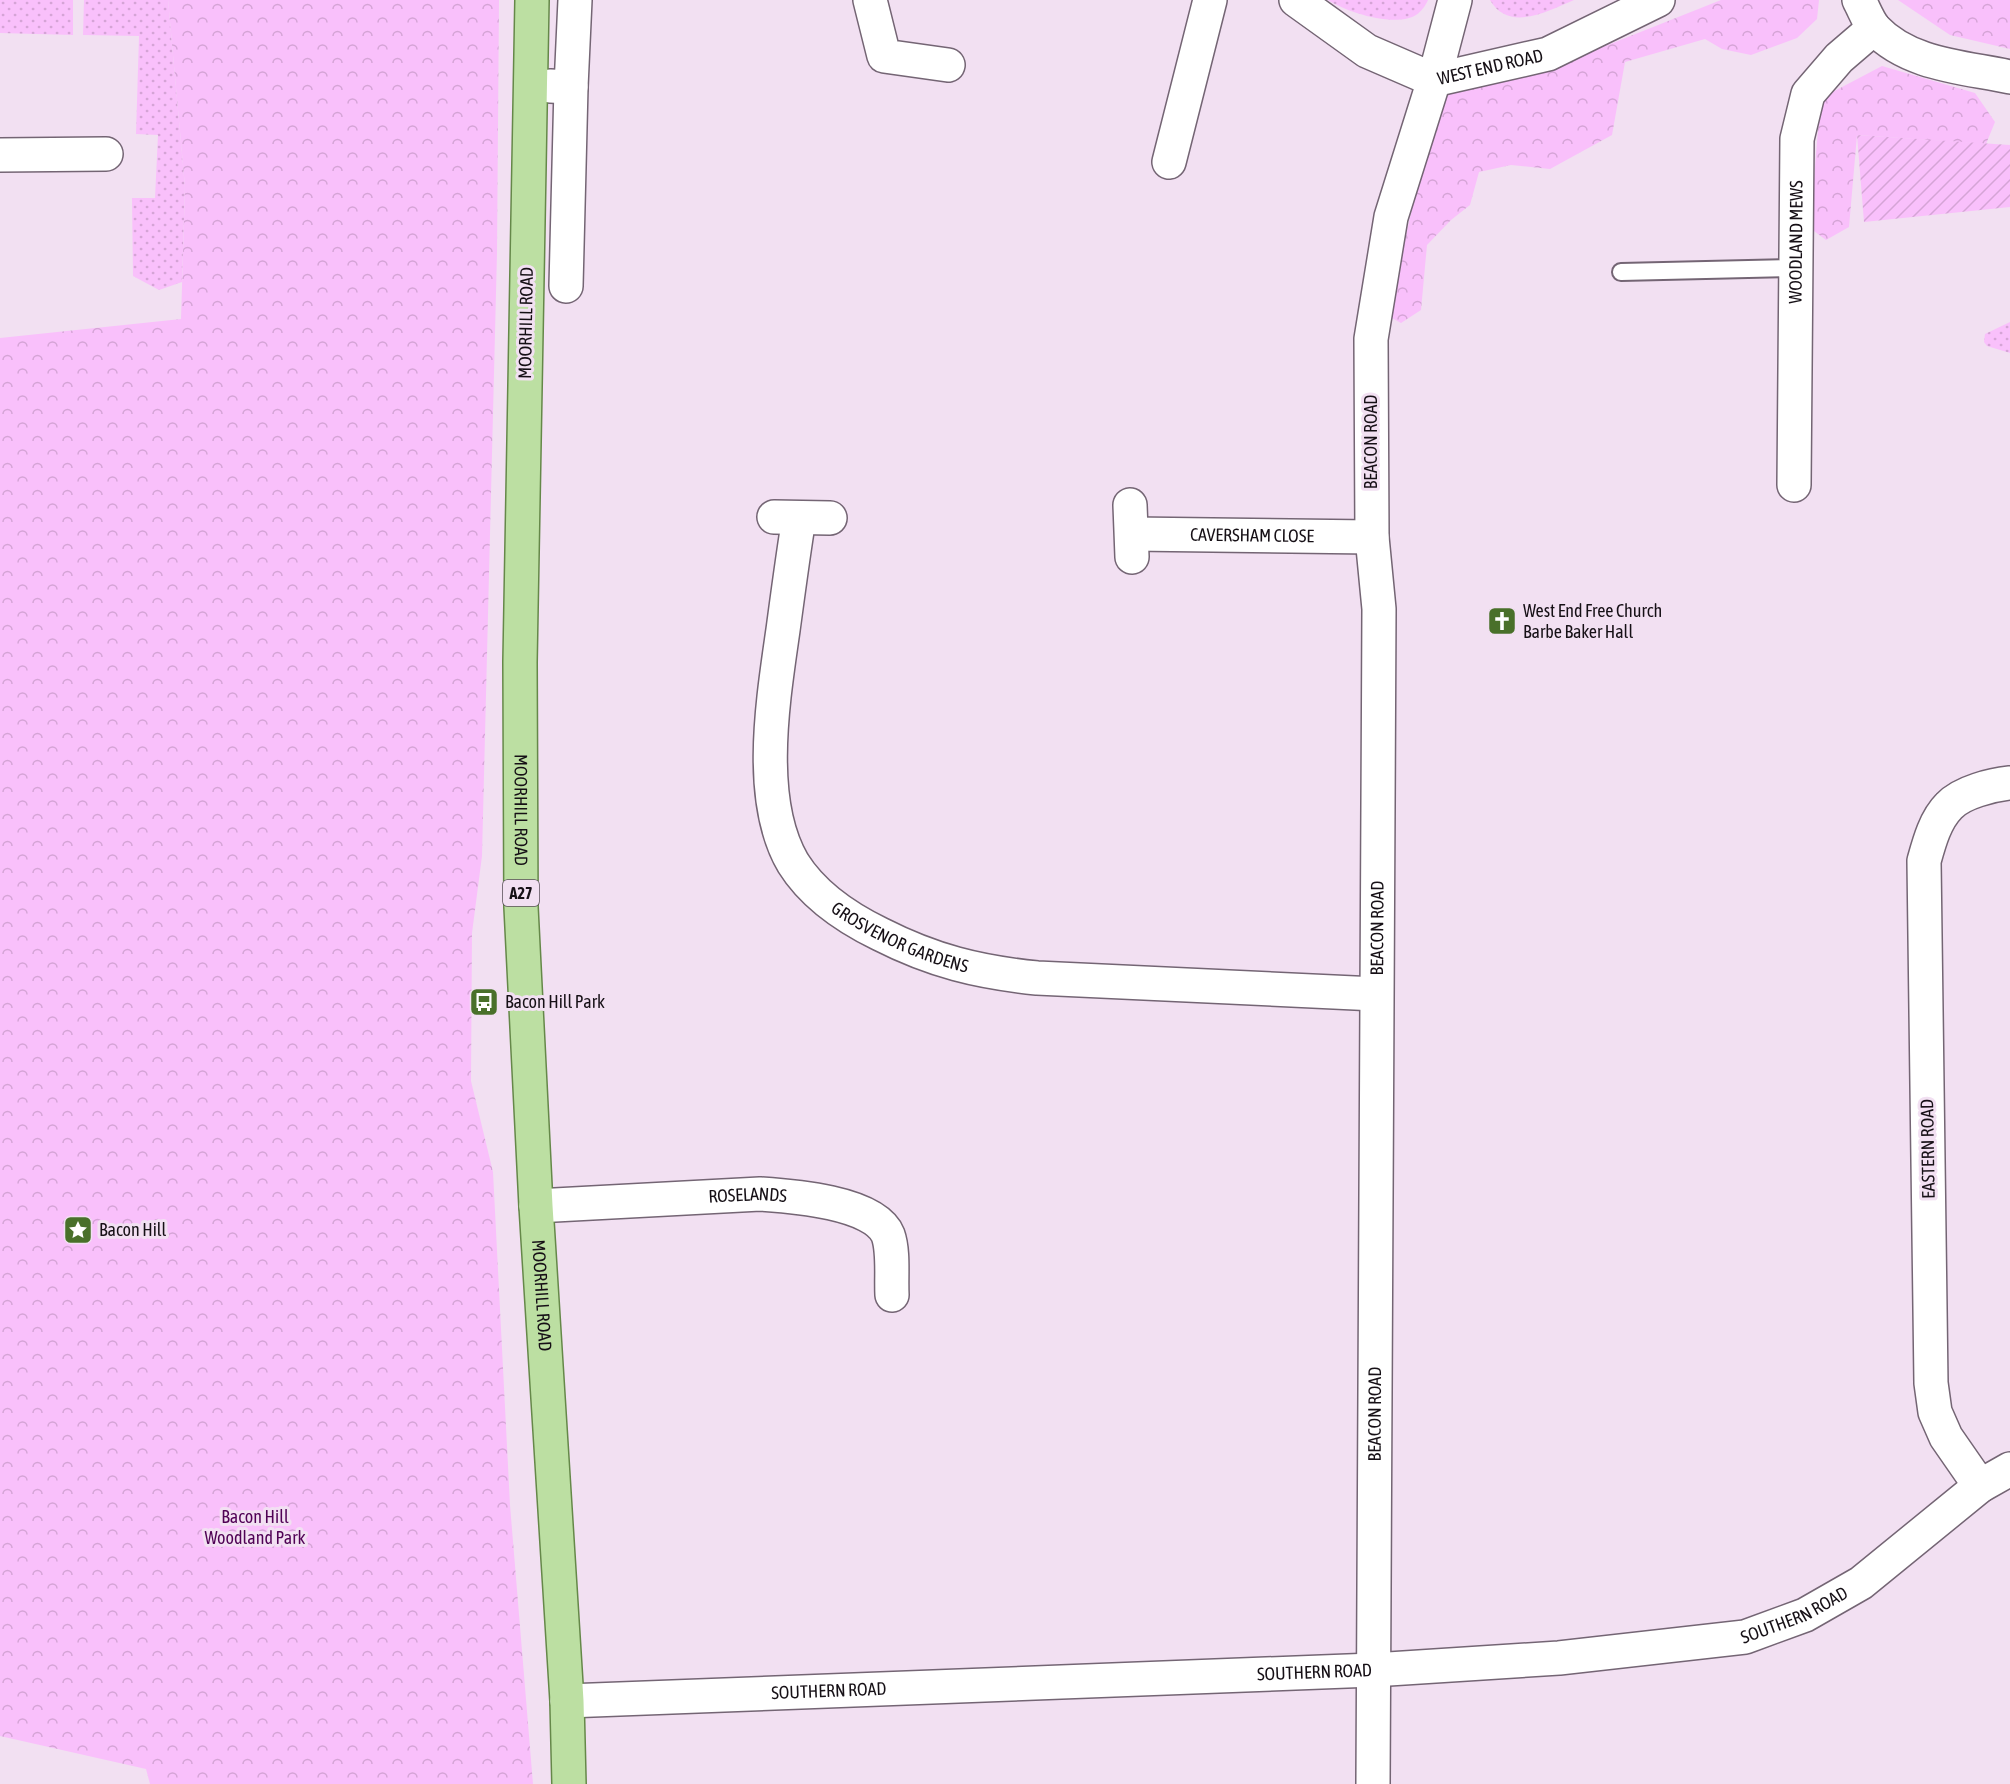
<svg xmlns="http://www.w3.org/2000/svg" width="2010" height="1784" viewBox="0 0 2010 1784" font-family="'Asap Condensed',sans-serif">
	<defs>
		<pattern id="grass-dots" width="8" height="8" patternUnits="userSpaceOnUse" patternTransform="scale(1.5)"><rect width="8" height="8" fill="#f9c0fb"/><path d="M2 2h.1M6 6h.1" fill="none" stroke="#d5a4d6" stroke-width="1.8" stroke-linecap="round"/></pattern>
		<pattern id="forest-crowns" width="20" height="18" patternUnits="userSpaceOnUse" patternTransform="scale(1.5)"><rect width="20" height="18" fill="#f9c0fb"/><path d="M2 6a3 3 0 1 1 6 0M12 15a3 3 0 1 1 6 0" fill="none" stroke="#d5a4d6"/></pattern>
		<pattern id="garden-furrows" width="10" height="10" patternUnits="userSpaceOnUse" patternTransform="scale(1.5)"><rect width="10" height="10" fill="#f9c0fb"/><path d="M-1 1l2-2M0 10L10 0M9 11l2-2" fill="none" stroke="#d5a4d6"/></pattern>
	</defs>
	<rect width="100%" height="100%" fill="#f2e0f2"/>
	<path fill="url(#grass-dots)" d="M 0,0 L 73,0 L 73,35 L 0,33 Z
		M 84,0 L 168,0 L 185,187 L 182,282 L 159,290 L 133,276 L 132,198 L 155,198 L 158,135 L 136,134 L 139,36 L 83,35 Z
		M 1328,0 L 1428,0 C 1426,5 1421,12 1416,15 C 1395,28 1346,12 1328,0 Z
		M 1490,0 L 1574,0 C 1548,11 1509,33 1490,0 Z
		M 2010,322 L 2010,353 L 1987,346 L 1984,342 L 1985,334 Z"/>
	<path fill="url(#forest-crowns)" d="M 168,0 L 499,0 L 497,253 L 482,856 L 472,933 L 471,1081 L 493,1172 L 510,1505 L 533,1784 L 150,1784 L 146,1769 L 0,1736 L 0,338 L 181,319 L 185,187 Z
		M 1721,0 L 1819,0 L 1817,19 L 1797,38 L 1751,55 L 1722,49 L 1705,39 L 1625,62 L 1612,135 L 1550,169 L 1511,165 L 1479,172 L 1470,205 L 1451,220 L 1427,245 L 1421,310 L 1401,323 L 1388,316 L 1411,213 L 1442,94 L 1555,66 Z
		M 1898,0 L 2010,0 L 2010,49 L 1950,35 Z
		M 1882,66 L 1975,93 L 1995,122 L 1986,144 L 1857,135 L 1849,227 L 1826,240 L 1810,228 L 1819,118 L 1825,96 Z"/>
	<path fill="url(#garden-furrows)" d="M 1857,135 L 2010,145 L 2010,207 L 1864,222 Z"/>
	<g fill="none" stroke-linecap="round" stroke-linejoin="round">
		<g stroke="#746574" stroke-width="20">
			<path id="service" d="M 1621,272 L 1796,268"/>
		</g>
		<g stroke="#746574" stroke-width="36">
			<g id="minor">
				<path d="M 870,0 L 884,56 L 948,65"/>
				<path d="M 1859,0 C 1864,9 1868,21 1875,29 C 1909,65 1964,67 2010,77"/>
				<path d="M 550,86 L 571,87 L 575,0"/>
				<path d="M 0,155 L 106,154"/>
				<path d="M 1169,162 L 1210,0"/>
				<path d="M 566,286 L 571,87"/>
				<path id="s1" d="M 1794,485 L 1797,139 L 1808,94 L 1839,58 L 1874,28"/>
				<path d="M 1130,505 L 1132,557"/>
				<path d="M 774,517 L 830,518"/>
				<path id="s2" d="M 799,518 C 793,555 788,593 783,630 C 773,700 756,800 793,863 C 813,895 847,918 880,934 C 933,961 978,972 1037,978 L 1376,994"/>
				<path id="s3" d="M 1132,534 L 1372,537"/>
				<path id="s4" d="M 536,1206 L 760,1194 C 791,1196 875,1202 888,1235 C 894,1252 891,1276 892,1295"/>
				<path d="M 1980,1486 L 1946,1437 L 1935,1412 L 1931,1383 L 1924,861 C 1929,843 1935,820 1949,806 C 1962,792 1992,785 2010,783"/>
				<path id="s5" d="M 567,1701 L 1373,1670 L 1559,1658 L 1745,1637 L 1805,1615 L 1861,1583 L 1980,1486 L 2010,1469"/>
				<path id="s6" d="M 1373,1784 L 1379,609 L 1372,537 L 1371,339 L 1391,217 L 1434,80"/>
			</g>
		</g>
		<g stroke="#746574" stroke-width="36">
			<g id="tertiary">
				<path id="s7" d="M 1296,0 L 1367,51 L 1434,80 L 1548,54 L 1658,0"/>
				<path d="M 1434,80 L 1455,0"/>
			</g>
		</g>
		<g stroke="#658849" stroke-width="36">
			<g id="primary">
				<path id="s8" d="M 532,0 L 520,662 L 521,907 L 536,1206 L 567,1701 L 569,1784"/>
			</g>
		</g>
		<use href="#service" stroke="#fff" stroke-width="16"/>
		<use href="#minor" stroke="#fff" stroke-width="33"/>
		<use href="#tertiary" stroke="#fff" stroke-width="33"/>
		<use href="#primary" stroke="#bcdfa2" stroke-width="33"/>
	</g>
	<defs>
		<g id="church-square" transform="scale(1.5)"><rect x="-9" y="-9" width="18" height="18" rx="4" fill="#49702a" stroke="#f2e0f2"/><path d="M-1.2-6h2.4v3.5h3.3v2.4h-3.3V6h-2.4V-.1h-3.3v-2.4h3.3Z" fill="#fff"/></g>
		<g id="bus-square" transform="scale(1.5)"><rect x="-9" y="-9" width="18" height="18" rx="4" fill="#49702a" stroke="#f2e0f2"/><path d="M-5-6H5V4H4V6H2V4H-2V6H-4V4H-5ZM-3.5-4V0h7V-4ZM-3.5 1.2v1.5H-2V1.2ZM2 1.2v1.5H3.5V1.2Z" fill="#fff"/></g>
		<g id="sight-square" transform="scale(1.5)"><rect x="-9" y="-9" width="18" height="18" rx="4" fill="#49702a" stroke="#f2e0f2"/><path d="M0-6L1.8-2.2L6-1.7L2.9 1.2L3.7 5.4L0 3.3L-3.7 5.4L-2.9 1.2L-6-1.7L-1.8-2.2Z" fill="#fff"/></g>
	</defs>
	<g fill-rule="evenodd">
		<use href="#church-square" x="1502" y="621"/>
		<use href="#bus-square" x="484" y="1002"/>
		<use href="#sight-square" x="78" y="1230"/>
	</g>
	<g text-anchor="middle" stroke-width="6" stroke-linejoin="round" paint-order="stroke">
		<rect fill="#f2e0f2" stroke="#584e58" stroke-width="1.5" x="503" y="880" width="36" height="26" rx="4.5"/>
		<g font-size="16" font-weight="bold" fill="#161016">
			<text x="521" y="899">A27</text>
		</g>
		<g font-size="18" fill="#161016" stroke="#f2e0f2">
			<text dy="6" stroke="none"><textPath href="#s7" startOffset="218">WEST END ROAD</textPath></text>
			<text dy="6" stroke="none"><textPath href="#s1" startOffset="243">WOODLAND MEWS</textPath></text>
			<text transform="translate(526 323) rotate(-89)" y="6">MOORHILL ROAD</text>
			<text transform="translate(1371 442) rotate(-90)" y="6">BEACON ROAD</text>
			<text dy="6" stroke="none"><textPath href="#s3" startOffset="120">CAVERSHAM CLOSE</textPath></text>
			<text dy="6" stroke="none"><textPath href="#s8" startOffset="810">MOORHILL ROAD</textPath></text>
			<text dy="6" stroke="none"><textPath href="#s6" startOffset="856">BEACON ROAD</textPath></text>
			<text dy="6" stroke="none"><textPath href="#s2" startOffset="484">GROSVENOR GARDENS</textPath></text>
			<text transform="translate(1928 1149) rotate(-91)" y="6">EASTERN ROAD</text>
			<text dy="6" stroke="none"><textPath href="#s4" startOffset="212">ROSELANDS</textPath></text>
			<text dy="6" stroke="none"><textPath href="#s8" startOffset="1296">MOORHILL ROAD</textPath></text>
			<text dy="6" stroke="none"><textPath href="#s6" startOffset="370">BEACON ROAD</textPath></text>
			<text dy="6" stroke="none"><textPath href="#s5" startOffset="1234">SOUTHERN ROAD</textPath></text>
			<text dy="6" stroke="none"><textPath href="#s5" startOffset="748">SOUTHERN ROAD</textPath></text>
			<text dy="6" stroke="none"><textPath href="#s5" startOffset="262">SOUTHERN ROAD</textPath></text>
		</g>
		<g font-size="18" fill="#161016" stroke="#f2e0f2" text-anchor="start">
			<text x="1523" y="617">West End Free Church<tspan x="1523" dy="21">Barbe Baker Hall</tspan></text>
			<text x="505" y="1008">Bacon Hill Park</text>
			<text x="99" y="1236">Bacon Hill</text>
		</g>
		<g font-size="18" fill="#500255" stroke="#f2e0f2">
			<text x="255" y="1523">Bacon Hill<tspan x="255" dy="21">Woodland Park</tspan></text>
		</g>
	</g>
</svg>
